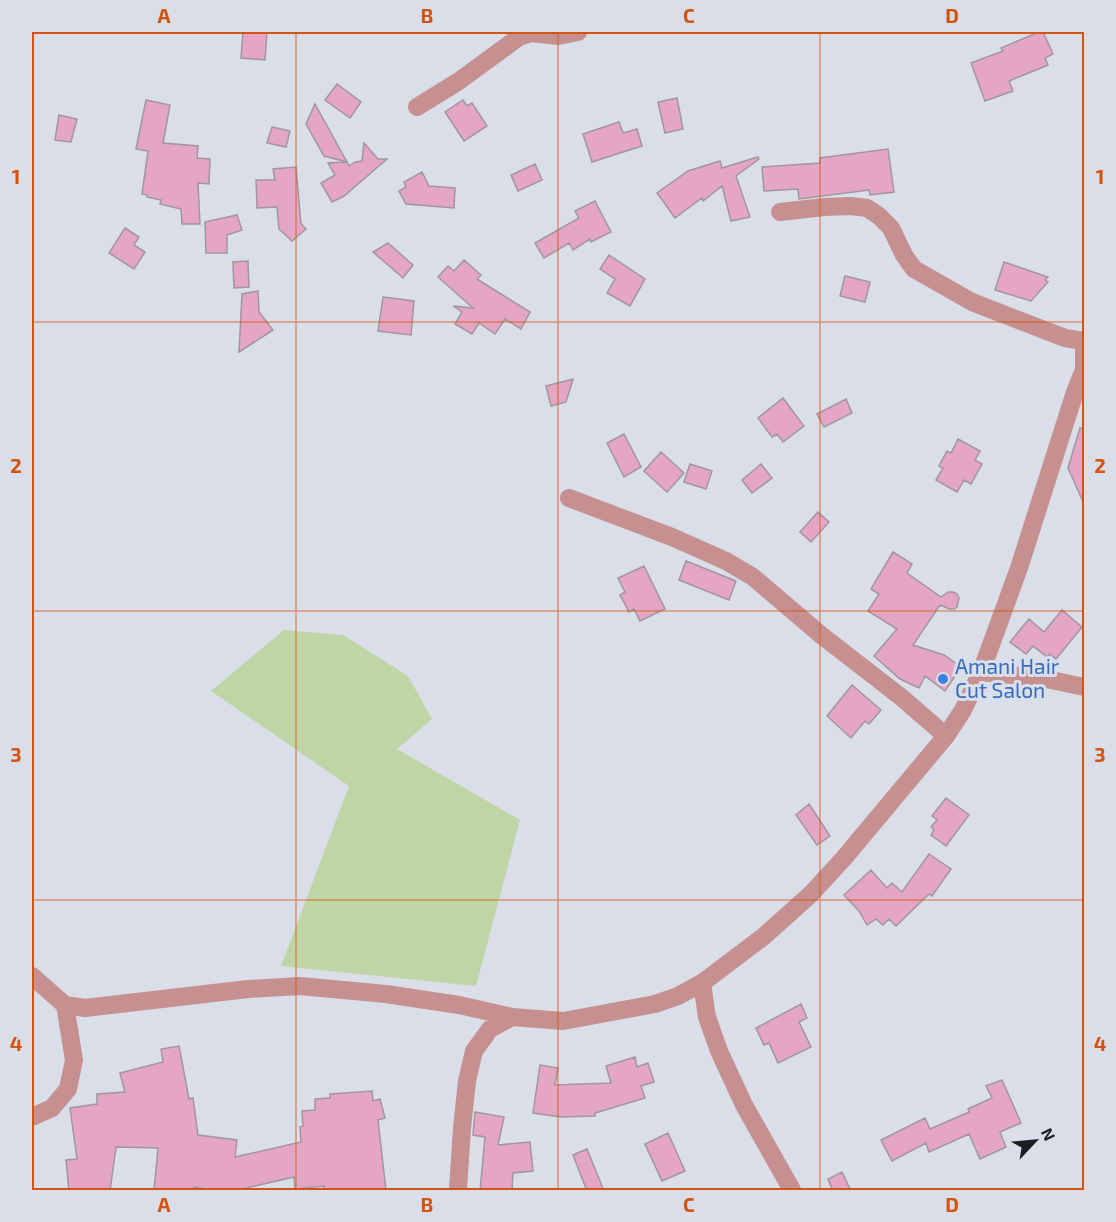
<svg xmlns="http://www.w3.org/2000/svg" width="1116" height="1222" viewBox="0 0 1116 1222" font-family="'Exo 2',sans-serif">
	<rect width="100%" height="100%" fill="#d9dee9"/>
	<path fill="#c0d5a5" d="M 284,630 L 343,635 L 408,676 L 432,719 L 397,749 L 520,820 L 476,986 L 281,966 L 349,786 L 211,691 Z"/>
	<path fill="#e5a6c5" stroke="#a1969b" stroke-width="1.5" d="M 243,32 L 267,32 L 265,60 L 241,58 Z
		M 1039,32 L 1043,32 L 1053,54 L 1045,58 L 1048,65 L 1009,81 L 1013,91 L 985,101 L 971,63 L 1003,51 L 1001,48 Z
		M 337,84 L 361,102 L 350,118 L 325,100 Z
		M 677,98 L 683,129 L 665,133 L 658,102 Z
		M 146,100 L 170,105 L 163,143 L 198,146 L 197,158 L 210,159 L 209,184 L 198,183 L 200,224 L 182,224 L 181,209 L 160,204 L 161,200 L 147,197 L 147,195 L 142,194 L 148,151 L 136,149 Z
		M 463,100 L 467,106 L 472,103 L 487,126 L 464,141 L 445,112 Z
		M 315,104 L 347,162 L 324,156 L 306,124 Z
		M 59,115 L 77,119 L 71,142 L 55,140 Z
		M 619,122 L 623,133 L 637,129 L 642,146 L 592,162 L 583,134 Z
		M 272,127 L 290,131 L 286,147 L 267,143 Z
		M 364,143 L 378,159 L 387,159 L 344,196 L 332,202 L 321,183 L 335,175 L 328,163 L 347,162 L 349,166 L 355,162 L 362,161 Z
		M 888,149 L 894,192 L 870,195 L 869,190 L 799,199 L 798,189 L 764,191 L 762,167 L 820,163 L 820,158 Z
		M 758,157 L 759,159 L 736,176 L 750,217 L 731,221 L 722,186 L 703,201 L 702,198 L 675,218 L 657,193 L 688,171 L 720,161 L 722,168 Z
		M 535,164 L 542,180 L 518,191 L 511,175 Z
		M 296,167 L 301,224 L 306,229 L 292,241 L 279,229 L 277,207 L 257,208 L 256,180 L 275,180 L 273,169 Z
		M 422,172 L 429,186 L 455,188 L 454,208 L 406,204 L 399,191 L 406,187 L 404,182 Z
		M 595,201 L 611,232 L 591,242 L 590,239 L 573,250 L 569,243 L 544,258 L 535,243 L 579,218 L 575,211 Z
		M 237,215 L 242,230 L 227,235 L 227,253 L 206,253 L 205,222 Z
		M 125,228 L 139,237 L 134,245 L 145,252 L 134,269 L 109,253 Z
		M 388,243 L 413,265 L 403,278 L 373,252 Z
		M 609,255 L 645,279 L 630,306 L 607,293 L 615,279 L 600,269 Z
		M 464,260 L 481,275 L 477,279 L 530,312 L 521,329 L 505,319 L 495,334 L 479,323 L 472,334 L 455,324 L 462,312 L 453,306 L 473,308 L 438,277 L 448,266 L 454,271 Z
		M 248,261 L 249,287 L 234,288 L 233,262 Z
		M 1004,262 L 1048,277 L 1045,280 L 1048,282 L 1031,301 L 995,290 Z
		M 845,276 L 870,282 L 865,302 L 840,296 Z
		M 258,291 L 259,312 L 273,330 L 239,352 L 242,294 Z
		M 383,297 L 414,301 L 411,335 L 378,331 Z
		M 573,379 L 566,402 L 551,406 L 546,386 Z
		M 783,398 L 804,426 L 783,442 L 777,434 L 772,437 L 758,418 Z
		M 846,399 L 852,413 L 824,427 L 817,414 Z
		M 1080,428 L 1084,429 L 1084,504 L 1068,468 Z
		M 624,434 L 641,467 L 624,477 L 607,443 Z
		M 958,439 L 980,451 L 975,460 L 982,464 L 971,484 L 964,480 L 957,492 L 936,480 L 943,468 L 939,466 L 947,451 L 951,453 Z
		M 661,452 L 684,473 L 667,492 L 644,471 Z
		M 690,464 L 712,471 L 706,489 L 684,482 Z
		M 761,464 L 772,478 L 752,493 L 742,480 Z
		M 818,512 L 829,522 L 811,542 L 800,532 Z
		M 893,552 L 912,564 L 907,573 L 941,597 L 948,592 L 953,592 L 957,594 L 959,598 L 957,607 L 954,609 L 949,609 L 940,605 L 913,645 L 944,655 L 961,667 L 945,691 L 925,676 L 919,688 L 900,679 L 874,656 L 897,629 L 868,611 L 879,594 L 871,589 Z
		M 686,561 L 736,581 L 729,600 L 679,580 Z
		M 644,566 L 665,609 L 640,621 L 634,609 L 629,612 L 620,595 L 625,592 L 618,578 Z
		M 1062,610 L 1082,627 L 1056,659 L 1050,654 L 1047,657 L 1033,646 L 1026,654 L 1010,642 L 1029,619 L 1044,632 Z
		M 852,685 L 881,710 L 869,724 L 865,721 L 851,738 L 827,716 Z
		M 946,798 L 969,815 L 946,846 L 931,835 L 934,830 L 931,827 L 937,820 L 932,816 Z
		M 809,804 L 830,836 L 817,845 L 796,815 Z
		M 929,854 L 951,869 L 932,896 L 929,894 L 896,926 L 889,919 L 883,925 L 876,919 L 867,925 L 859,911 L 844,895 L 871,870 L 887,888 L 892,883 L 902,892 Z
		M 801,1004 L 807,1018 L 799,1022 L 811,1047 L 778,1063 L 769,1043 L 764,1045 L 756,1028 Z
		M 179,1046 L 189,1099 L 193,1098 L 198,1135 L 237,1140 L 235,1157 L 301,1142 L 300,1127 L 303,1126 L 302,1111 L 315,1110 L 315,1099 L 330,1098 L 330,1094 L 372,1091 L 373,1101 L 380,1099 L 385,1118 L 378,1120 L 386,1191 L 324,1191 L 324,1186 L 295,1189 L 294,1177 L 242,1189 L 242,1191 L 218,1191 L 194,1187 L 195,1191 L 154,1191 L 158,1148 L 116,1147 L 110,1191 L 69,1191 L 66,1160 L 77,1159 L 70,1108 L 97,1104 L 97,1094 L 125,1092 L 120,1073 L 163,1062 L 161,1049 Z
		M 635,1057 L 637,1067 L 648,1063 L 654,1082 L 641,1086 L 645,1098 L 595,1113 L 595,1116 L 561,1117 L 533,1113 L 540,1065 L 558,1068 L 555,1085 L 611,1083 L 606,1066 Z
		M 1002,1080 L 1021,1123 L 1000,1132 L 1006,1147 L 980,1159 L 969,1134 L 929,1152 L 926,1143 L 892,1161 L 881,1140 L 925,1118 L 930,1129 L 969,1112 L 968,1109 L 992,1098 L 986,1086 Z
		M 475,1112 L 504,1117 L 498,1145 L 530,1142 L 533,1171 L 513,1173 L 512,1191 L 480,1191 L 485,1137 L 473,1135 Z
		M 668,1133 L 685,1171 L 662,1181 L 645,1144 Z
		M 587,1149 L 604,1191 L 587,1191 L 573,1155 Z
		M 842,1172 L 851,1191 L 833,1191 L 828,1179 Z"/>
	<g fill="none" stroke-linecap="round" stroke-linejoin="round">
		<path stroke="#c5908f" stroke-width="18" d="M 417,107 L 459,81 L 519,37 L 532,33 L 558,36 L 578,32
			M 780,212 L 824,207 L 851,206 L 867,208 L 879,216 L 891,228 L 904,255 L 914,269 L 972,302 L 1065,338 L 1084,341
			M 569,498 L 672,537 L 726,561 L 753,577 L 821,635 L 901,697 L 946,736
			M 981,672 L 1042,678 L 1084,687
			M 32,976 L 65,1005 L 85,1008 L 248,989 L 300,986 L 386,994 L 459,1005 L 512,1017
			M 702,983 L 707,1017 L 719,1051 L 744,1105 L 792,1190
			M 32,1117 L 52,1108 L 68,1089 L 74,1060 L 65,1005
			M 458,1190 L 462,1128 L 467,1081 L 474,1051 L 490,1029 L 512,1017 L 563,1021 L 655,1004 L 678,996 L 702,983 L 763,937 L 811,894 L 844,858 L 946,736 L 963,710 L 981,672 L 1019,568 L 1075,392 L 1084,370 L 1084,341"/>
	</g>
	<path fill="none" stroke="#d4530e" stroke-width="1.5" stroke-opacity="0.55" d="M 296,32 L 296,1190M 558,32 L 558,1190M 820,32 L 820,1190M 32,322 L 1084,322M 32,611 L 1084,611M 32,900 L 1084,900"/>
	<circle fill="#3f7fe0" stroke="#d9dee9" stroke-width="2" cx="943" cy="679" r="6"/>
	<g text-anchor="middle" stroke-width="6" stroke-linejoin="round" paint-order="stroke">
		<g font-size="21" fill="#366cbe" stroke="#d9dee9" text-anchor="start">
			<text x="955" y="674">Amani Hair<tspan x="955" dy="24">Cut Salon</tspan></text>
		</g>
	</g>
	<rect width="1116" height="1222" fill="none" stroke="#d9dee9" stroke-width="66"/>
	<g transform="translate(1035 1141) rotate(64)" stroke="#d9dee9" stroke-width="4.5" paint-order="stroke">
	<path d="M0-4.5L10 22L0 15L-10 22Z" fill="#1b1d21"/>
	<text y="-9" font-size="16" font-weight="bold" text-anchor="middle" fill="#1b1d21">N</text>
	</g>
	<rect x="33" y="33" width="1050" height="1156" fill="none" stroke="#d4530e" stroke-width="2"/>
	<g font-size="20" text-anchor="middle" font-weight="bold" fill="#d4530e">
		<text x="164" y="23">A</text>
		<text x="427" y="23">B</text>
		<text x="689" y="23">C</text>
		<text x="952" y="23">D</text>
		<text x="16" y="184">1</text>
		<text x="1100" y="184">1</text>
		<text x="16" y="473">2</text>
		<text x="1100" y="473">2</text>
		<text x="16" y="762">3</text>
		<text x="1100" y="762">3</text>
		<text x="16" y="1051">4</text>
		<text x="1100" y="1051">4</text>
		<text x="164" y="1212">A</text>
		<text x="427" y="1212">B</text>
		<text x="689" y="1212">C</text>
		<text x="952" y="1212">D</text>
	</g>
</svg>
